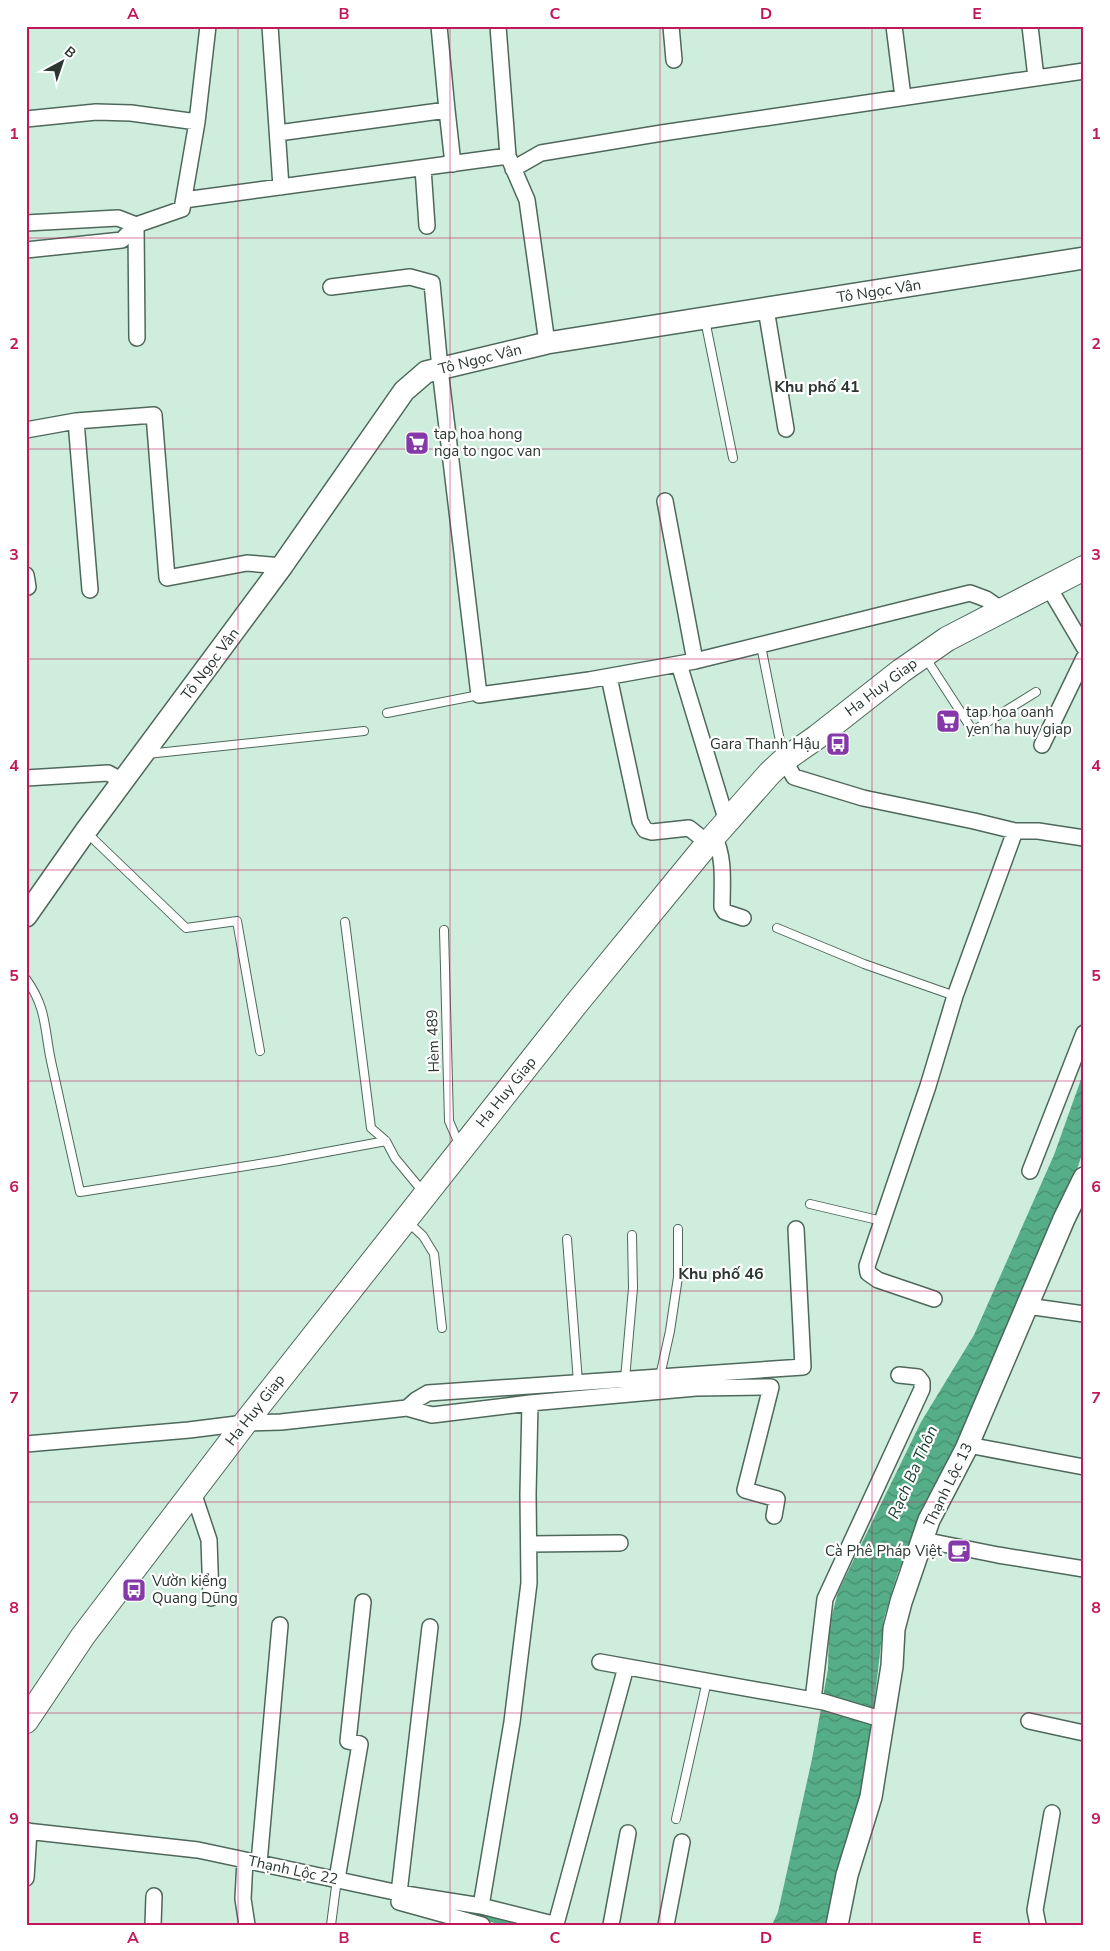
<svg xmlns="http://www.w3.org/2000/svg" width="1110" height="1951" viewBox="0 0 1110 1951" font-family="'Nunito Sans',sans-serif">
	<defs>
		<pattern id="water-waves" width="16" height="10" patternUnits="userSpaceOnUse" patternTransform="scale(1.25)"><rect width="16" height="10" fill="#55ae87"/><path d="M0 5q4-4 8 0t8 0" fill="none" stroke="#478e6f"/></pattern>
	</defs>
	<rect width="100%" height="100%" fill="#cfeddd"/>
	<path fill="url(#water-waves)" d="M 1084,1071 L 1084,1148 L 1073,1182 L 1027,1304 L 936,1487 L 898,1572 L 884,1618 L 866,1774 L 829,1925 L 772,1925 L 778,1912 L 812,1759 L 828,1669 L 829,1626 L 838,1592 L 921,1422 L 974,1335 L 1054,1155 Z"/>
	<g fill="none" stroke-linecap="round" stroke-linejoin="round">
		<path stroke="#55ae87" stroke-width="5" d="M 471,1914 L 512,1925"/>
		<g stroke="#4e685b" stroke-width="10">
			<path id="lane" d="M 705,320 L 733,458
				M 761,646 L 783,756
				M 925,657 L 973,731 L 1036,692
				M 387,713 L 479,695
				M 147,754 L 364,731
				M 87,833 L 186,928 L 237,921 L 260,1051
				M 345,922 L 371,1128 L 386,1141 L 395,1158 L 424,1193
				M 777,928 L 864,964 L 955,996
				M 444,930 L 449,1121 L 459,1144
				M 26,979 C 47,1008 44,1028 51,1061 C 61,1105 70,1148 80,1192 L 278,1161 L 386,1141
				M 810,1204 L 882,1221
				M 407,1221 L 423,1236 L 434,1254 L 442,1328
				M 567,1239 L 578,1382
				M 660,1376 L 670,1331 L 678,1277 L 678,1229
				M 625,1379 L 633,1288 L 632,1235
				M 676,1819 L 707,1681
				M 331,1925 L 337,1879"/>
		</g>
		<g stroke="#4e685b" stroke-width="18">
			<path id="street" d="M 270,26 L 281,187
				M 439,26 L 447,110
				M 498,26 L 508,156 L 527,200 L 547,343
				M 671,26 L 674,60
				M 894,26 L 903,97
				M 1030,26 L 1036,78
				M 26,119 L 96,112 L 131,113 L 197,122
				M 278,133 L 447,110 L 453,164
				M 423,168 L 427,226
				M 513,169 L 541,153 L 662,133 L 1084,71
				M 184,200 L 508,156
				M 26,223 L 118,218 L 136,225
				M 136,225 L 137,338
				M 26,250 L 122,240 L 136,225 L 182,209 L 197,122 L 208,26
				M 331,287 L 410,277 L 432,283 L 440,369 L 479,695 L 589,680 L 695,661 L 970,593 L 986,599 L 1002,610
				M 766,309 L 786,429
				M 76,421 L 90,590
				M 26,430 L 76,421 L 154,415 L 167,578 L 247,563 L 282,566
				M 665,501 L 695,661
				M 26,575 L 28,587
				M 1048,586 L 1084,647
				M 679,664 L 727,822
				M 609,677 L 640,821 L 645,830 L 652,832 L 689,828 L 708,843
				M 1042,745 L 1084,658
				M 784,760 L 794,777 L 863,798 L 974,821 L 1015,831 L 1038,831 L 1084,838
				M 26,778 L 108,773 L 123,781
				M 714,836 C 725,858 722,882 722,907 L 725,912 L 743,918
				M 1030,1171 L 1084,1033
				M 934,1299 L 878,1280 L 868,1273 L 867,1266 L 928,1086 L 955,996 L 1015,831
				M 1027,1306 L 1084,1314
				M 407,1408 L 416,1400 L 428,1393 L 803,1367 L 796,1229
				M 26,1444 L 189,1430 L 245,1423 L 281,1422 L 407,1408 L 432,1415 L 530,1403 L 696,1388 L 771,1387 L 745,1490 L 777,1499 L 774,1516
				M 968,1445 L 1084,1467
				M 193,1492 L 209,1540 L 211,1598
				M 923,1540 L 998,1555 L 1084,1569
				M 529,1544 L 620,1543
				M 600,1662 L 824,1702 L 884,1720
				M 813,1700 L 825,1599 L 922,1389 L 922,1382 L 918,1377 L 899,1375
				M 1029,1721 L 1084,1733
				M 26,1831 L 198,1850 L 399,1893 L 481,1906 L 557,1925
				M 245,1860 L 243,1899 L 247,1925
				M 259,1863 L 280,1625
				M 26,1878 L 29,1831
				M 337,1879 L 360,1744 L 348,1741 L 363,1602
				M 399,1893 L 430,1627
				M 399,1902 L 482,1925
				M 481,1906 L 512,1722 L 529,1583 L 528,1494 L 530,1403
				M 556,1924 L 626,1667
				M 153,1925 L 154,1896
				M 611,1925 L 628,1833
				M 666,1925 L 682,1842
				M 1038,1925 L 1035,1910 L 1052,1813"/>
		</g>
		<g stroke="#4e685b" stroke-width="24">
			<path id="secondary" d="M 26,916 L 85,832 L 282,566 L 404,391 L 426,372 L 547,343 L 1084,258
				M 837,1925 L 847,1875 L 871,1797 L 892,1666 L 894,1629 L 901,1602 L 929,1520 L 966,1449 L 1064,1219 L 1084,1178"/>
		</g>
		<g stroke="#4e685b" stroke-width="26">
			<path id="primary" d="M 26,1721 L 83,1636 L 245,1423 L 576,1004 L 708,843 L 770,773 L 784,760 L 817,737 L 901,671 L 947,639 L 1084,568"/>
		</g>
		<use href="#lane" stroke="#fff" stroke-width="8"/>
		<use href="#street" stroke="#fff" stroke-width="15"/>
		<use href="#secondary" stroke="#fff" stroke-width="21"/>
		<use href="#primary" stroke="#fff" stroke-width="24"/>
	</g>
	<path fill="none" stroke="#c2185b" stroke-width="1" stroke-opacity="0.55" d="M 238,26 L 238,1925M 450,26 L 450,1925M 660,26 L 660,1925M 872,26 L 872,1925M 26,238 L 1084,238M 26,449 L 1084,449M 26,659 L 1084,659M 26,870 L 1084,870M 26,1081 L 1084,1081M 26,1291 L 1084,1291M 26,1502 L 1084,1502M 26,1713 L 1084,1713"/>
	<defs>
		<g id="supermarket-square" transform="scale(1.25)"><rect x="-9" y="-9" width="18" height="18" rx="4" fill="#8538a8" stroke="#fff"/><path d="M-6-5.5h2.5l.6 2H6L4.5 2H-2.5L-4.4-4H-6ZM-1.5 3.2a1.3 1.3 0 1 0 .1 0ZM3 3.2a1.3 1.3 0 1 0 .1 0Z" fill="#fff"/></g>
		<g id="bus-square" transform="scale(1.25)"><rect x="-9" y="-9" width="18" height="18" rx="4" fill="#8538a8" stroke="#fff"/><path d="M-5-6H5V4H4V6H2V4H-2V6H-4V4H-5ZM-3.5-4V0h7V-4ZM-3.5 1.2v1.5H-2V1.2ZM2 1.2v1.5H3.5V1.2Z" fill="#fff"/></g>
		<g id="cafe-square" transform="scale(1.25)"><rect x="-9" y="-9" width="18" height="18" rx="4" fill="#8538a8" stroke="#fff"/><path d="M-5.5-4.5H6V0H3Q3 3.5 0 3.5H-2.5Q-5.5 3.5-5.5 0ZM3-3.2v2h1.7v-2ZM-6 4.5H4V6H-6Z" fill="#fff"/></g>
	</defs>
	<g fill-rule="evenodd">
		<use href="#supermarket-square" x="417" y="443"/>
		<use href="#supermarket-square" x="948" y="721"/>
		<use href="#bus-square" x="838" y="744"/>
		<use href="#cafe-square" x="959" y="1551"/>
		<use href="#bus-square" x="134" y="1590"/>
	</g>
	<g text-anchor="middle" stroke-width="4.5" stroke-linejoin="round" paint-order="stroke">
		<g font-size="15" fill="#2c3732" stroke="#fff">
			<text transform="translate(879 291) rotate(-9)" y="5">Tô Ngọc Vân</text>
			<text transform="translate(480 359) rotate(-14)" y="5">Tô Ngọc Vân</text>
			<text transform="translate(210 664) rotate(-53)" y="5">Tô Ngọc Vân</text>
			<text transform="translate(881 687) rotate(-37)" y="5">Ha Huy Giap</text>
			<text transform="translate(433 1041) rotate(-92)" y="5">Hèm 489</text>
			<text transform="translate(506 1092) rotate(-51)" y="5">Ha Huy Giap</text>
			<text transform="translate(255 1410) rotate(-52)" y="5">Ha Huy Giap</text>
			<text transform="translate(948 1485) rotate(-64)" y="5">Thạnh Lộc 13</text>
			<text transform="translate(293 1870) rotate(12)" y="5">Thạnh Lộc 22</text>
		</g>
		<g font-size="15" fill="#2c3732" stroke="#fff" text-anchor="start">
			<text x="434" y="439">tap hoa hong<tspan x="434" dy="17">nga to ngoc van</tspan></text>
			<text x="966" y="717">tap hoa oanh<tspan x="966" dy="17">yen ha huy giap</tspan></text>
			<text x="820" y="749" text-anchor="end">Gara Thanh Hậu</text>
			<text x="942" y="1556" text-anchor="end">Cà Phê Pháp Việt</text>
			<text x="152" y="1586">Vườn kiểng<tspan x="152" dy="17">Quang Dũng</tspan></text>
		</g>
		<g font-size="16" font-weight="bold" fill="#2c3732" stroke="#fff">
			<text x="817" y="392">Khu phố 41</text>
			<text x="721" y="1279">Khu phố 46</text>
		</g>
		<g font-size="16" font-style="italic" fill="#163d2c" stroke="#fff">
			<text transform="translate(912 1472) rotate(-66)" y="6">Rạch Ba Thôn</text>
		</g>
	</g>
	<rect width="1110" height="1951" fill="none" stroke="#ffffff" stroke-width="55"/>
	<g transform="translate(62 62) rotate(40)" stroke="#ffffff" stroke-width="4" paint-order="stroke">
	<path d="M0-4L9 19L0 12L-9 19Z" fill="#2c3732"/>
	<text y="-8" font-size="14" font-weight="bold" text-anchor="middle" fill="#2c3732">B</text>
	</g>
	<rect x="28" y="28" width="1054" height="1896" fill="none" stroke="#c2185b" stroke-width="2"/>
	<g font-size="16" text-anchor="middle" font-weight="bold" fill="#c2185b">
		<text x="133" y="19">A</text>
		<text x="344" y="19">B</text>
		<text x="555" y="19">C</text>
		<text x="766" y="19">D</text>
		<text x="977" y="19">E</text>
		<text x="14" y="139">1</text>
		<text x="1096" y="139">1</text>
		<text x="14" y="349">2</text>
		<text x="1096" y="349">2</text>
		<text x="14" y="560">3</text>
		<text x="1096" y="560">3</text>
		<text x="14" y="771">4</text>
		<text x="1096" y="771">4</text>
		<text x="14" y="981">5</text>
		<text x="1096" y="981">5</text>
		<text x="14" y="1192">6</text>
		<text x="1096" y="1192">6</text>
		<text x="14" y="1403">7</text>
		<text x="1096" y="1403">7</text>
		<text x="14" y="1613">8</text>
		<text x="1096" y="1613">8</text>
		<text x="14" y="1824">9</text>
		<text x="1096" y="1824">9</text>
		<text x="133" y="1943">A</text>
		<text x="344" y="1943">B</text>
		<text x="555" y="1943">C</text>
		<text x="766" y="1943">D</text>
		<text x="977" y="1943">E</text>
	</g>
</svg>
